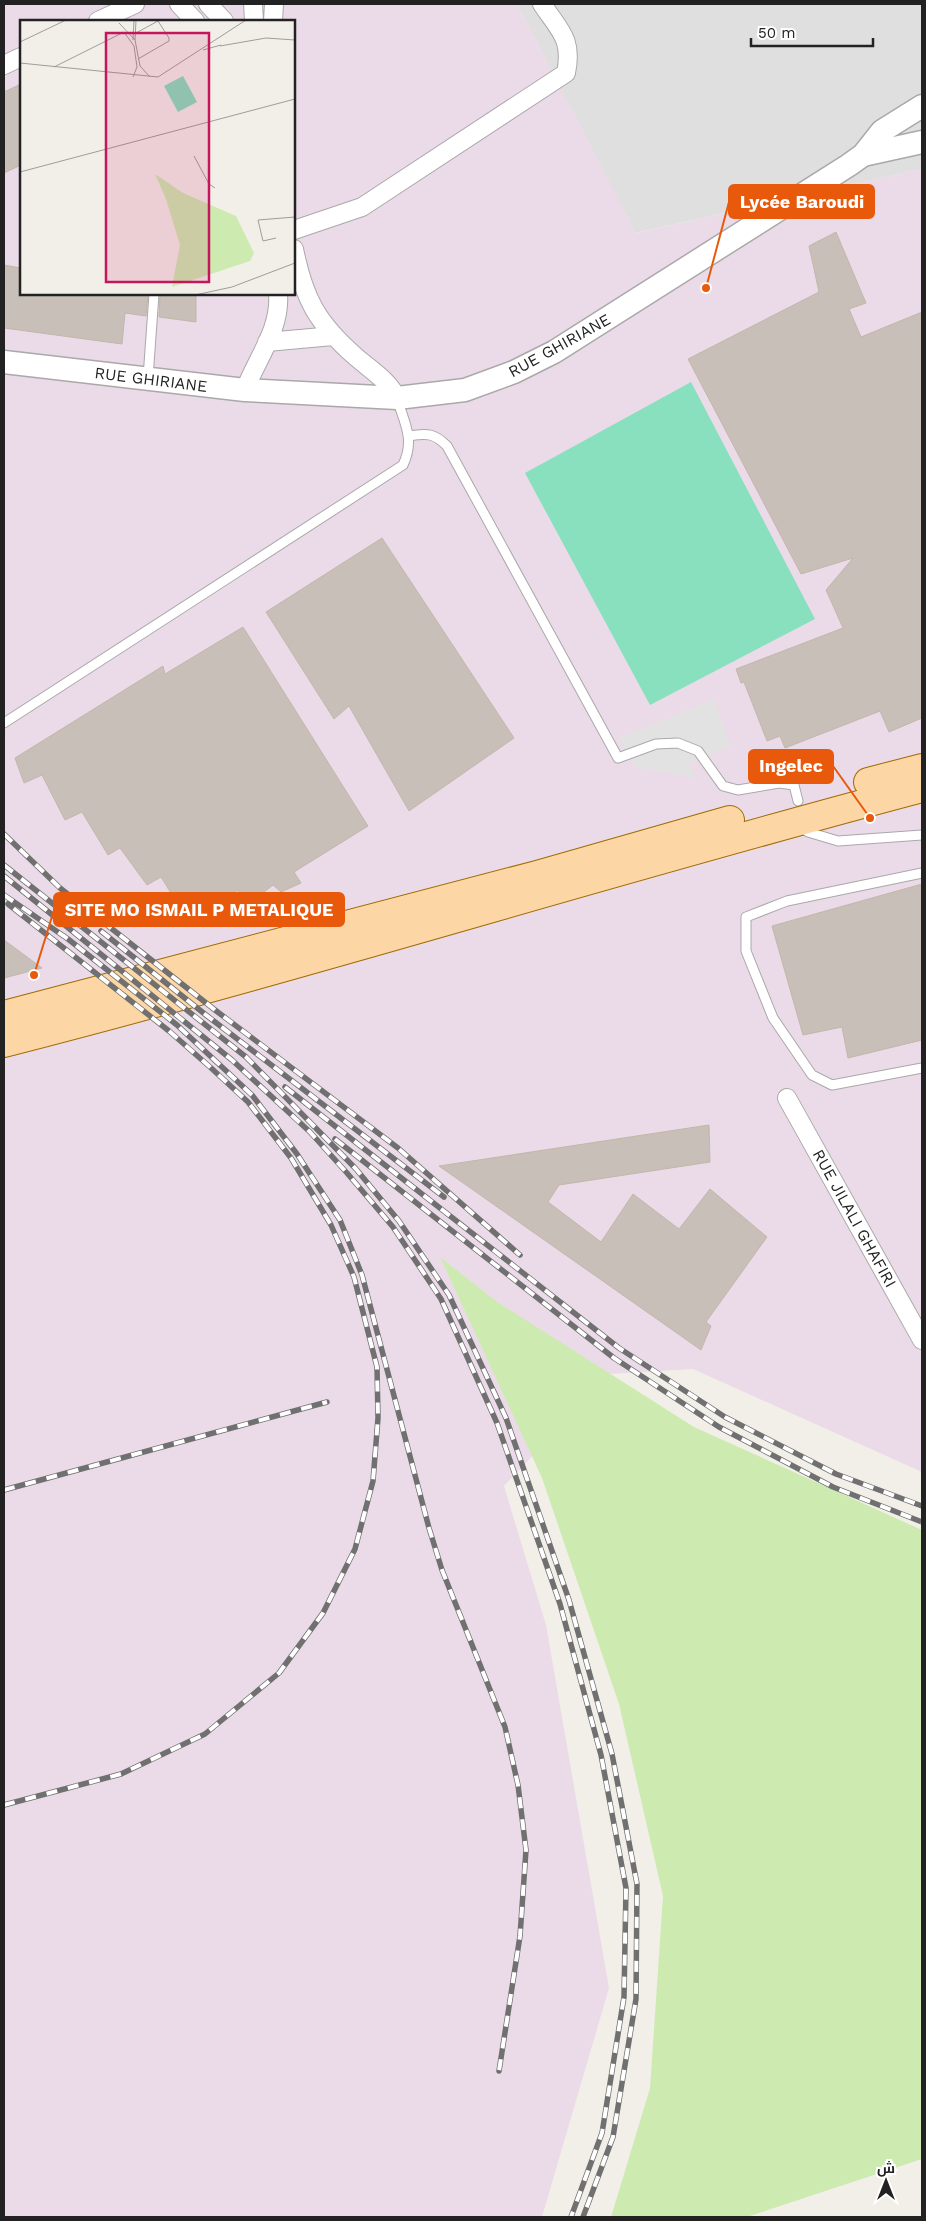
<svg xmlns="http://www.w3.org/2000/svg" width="926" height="2221" viewBox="0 0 926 2221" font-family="'Work Sans',Cairo,sans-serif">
	<rect width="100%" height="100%" fill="#f2efe9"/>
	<path fill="#e0dfdf" d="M 517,4 L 922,4 L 922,169 L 635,233 Z"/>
	<path fill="#ebdbe8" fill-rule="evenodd" d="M 4,4 L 517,4 L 636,233 L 922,169 L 922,1472 L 693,1369 L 610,1374 L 504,1486 L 546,1625 L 609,1988 L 542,2217 L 4,2217 ZM 21,21 L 294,21 L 294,294 L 21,294 Z"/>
	<path fill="#cdebb0" d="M 440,1257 L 496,1301 L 694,1427 L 922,1530 L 922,2159 L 747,2217 L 611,2217 L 650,2088 L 663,1896 L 619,1704 L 542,1478 Z"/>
	<path fill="#88e0be" d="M 691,382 L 815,619 L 650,705 L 525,473 Z"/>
	<path fill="#e2e2e2" d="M 714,699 L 731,746 L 688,764 L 696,778 L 636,767 L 617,739 Z"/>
	<path fill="#c7bfb8" stroke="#c4b6ab" d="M 21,84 L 21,165 L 4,173 L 4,92 Z
		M 836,232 L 866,303 L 849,309 L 861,337 L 922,312 L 922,718 L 889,732 L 880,711 L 785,748 L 780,736 L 767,741 L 744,682 L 741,683 L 736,669 L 843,628 L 826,590 L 853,558 L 801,574 L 688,359 L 819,292 L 809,246 Z
		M 4,265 L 21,268 L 21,294 L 148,294 L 146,316 L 125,313 L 122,344 L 4,328 Z
		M 160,294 L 196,294 L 196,322 L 159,317 Z
		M 382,538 L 514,738 L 409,811 L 349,706 L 334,719 L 266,612 Z
		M 243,627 L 368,826 L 294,872 L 301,883 L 281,892 L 273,885 L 246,906 L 238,890 L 200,916 L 191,907 L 184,914 L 161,877 L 147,885 L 120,848 L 108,855 L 82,812 L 65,820 L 42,775 L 24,783 L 15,758 L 163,666 L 165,674 Z
		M 922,884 L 922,1040 L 848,1058 L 842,1027 L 803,1035 L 772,926 Z
		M 4,940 L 42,968 L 4,978 Z
		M 709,1125 L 710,1162 L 559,1185 L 548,1202 L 601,1242 L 633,1194 L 679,1229 L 710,1189 L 767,1237 L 706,1322 L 711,1326 L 701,1350 L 439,1166 Z"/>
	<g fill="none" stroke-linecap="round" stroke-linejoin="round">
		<g stroke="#a9a9a9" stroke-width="11">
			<path id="service" d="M 148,378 L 154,294
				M 409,436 C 427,433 434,433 447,446 L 618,758 L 656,744 L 678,743 L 698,751 L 723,786 L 738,790 L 779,783 L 794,785 L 798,801
				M 4,723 L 403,465 C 415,440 405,424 397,399
				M 799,826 L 808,832 L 838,841 L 922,835
				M 922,873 L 787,901 L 746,917 L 746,951 L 773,1018 L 812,1075 L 832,1085 L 922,1068"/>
		</g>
		<g stroke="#a9a9a9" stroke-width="20">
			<path id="minor" d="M 179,4 L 195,21
				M 208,4 L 224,21
				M 253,4 L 254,21
				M 98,21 L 135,4
				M 273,21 L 274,4
				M 4,65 L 21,57
				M 294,230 L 362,207 L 566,73 C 573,39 560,31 542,4
				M 294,249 C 304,299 317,323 356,357 C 371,370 388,380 397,398
				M 267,342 L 333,336
				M 245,390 C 257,358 281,329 278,294
				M 787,1098 L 922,1340"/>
		</g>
		<g stroke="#a9a9a9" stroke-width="25">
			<path id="tertiary" d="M 863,155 L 922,142
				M 4,362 L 245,390 L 397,398 L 465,390 L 514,372 L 554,352 L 849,165 L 863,155 L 882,131 L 922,106"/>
		</g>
		<g stroke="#a06b00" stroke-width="30">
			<path id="primary" d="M 868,782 L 922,768
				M 4,1015 L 537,875 L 730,820
				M 4,1043 C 312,964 615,869 922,788"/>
		</g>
		<use href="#service" stroke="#fff" stroke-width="9"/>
		<use href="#minor" stroke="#fff" stroke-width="18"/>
		<use href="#tertiary" stroke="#fff" stroke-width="22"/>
		<use href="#primary" stroke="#fcd6a4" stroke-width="28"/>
		<g stroke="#707070" stroke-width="5.5">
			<path id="rail" d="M 4,834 L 60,888 L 215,1010 L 398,1148 L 520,1255
				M 4,865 L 246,1057 L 356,1169 L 399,1221 L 449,1295 L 506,1418 L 569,1600 L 612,1754 L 637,1884 L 636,1999 L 613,2137 L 583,2217
				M 4,876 L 232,1060 L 310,1132 L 347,1173 L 393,1227 L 441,1299 L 497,1423 L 560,1604 L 601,1755 L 626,1888 L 624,1997 L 602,2133 L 571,2217
				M 4,895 L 68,939 L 177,1025 L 252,1095 L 297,1154 L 340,1220 L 362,1275 L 429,1528 L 442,1570 L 505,1727 L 518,1785 L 526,1850 L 520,1936 L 499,2071
				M 101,931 L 206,1015 L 444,1197
				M 285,1087 L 619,1348 L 725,1417 L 836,1474 L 922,1506
				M 335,1139 L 614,1358 L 719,1427 L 833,1487 L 922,1522
				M 4,1490 L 327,1402
				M 4,1805 L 121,1774 L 205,1734 L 279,1673 L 323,1613 L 355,1549 L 373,1481 L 378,1418 L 377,1367 L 354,1277 L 331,1225 L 291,1158 L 248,1102 L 210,1067 L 169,1031 L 8,904"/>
		</g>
		<use href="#rail" stroke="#fff" stroke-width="4" stroke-dasharray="11" stroke-linecap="butt"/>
	</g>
	<g text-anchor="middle" stroke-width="4" stroke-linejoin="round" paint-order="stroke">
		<g font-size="16" fill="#222" stroke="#fff">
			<text transform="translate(559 345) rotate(-29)" y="6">RUE GHIRIANE</text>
			<text transform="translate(151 379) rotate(7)" y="6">RUE GHIRIANE</text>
			<text transform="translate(855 1218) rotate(61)" y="6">RUE JILALI GHAFIRI</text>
		</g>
	</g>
	<g transform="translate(20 20)">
		<rect width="275" height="275" fill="#f2efe9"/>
		<path d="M 135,154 L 163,173 L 216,196 L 234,233 L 230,241 L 152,267 L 160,225 L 146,179 Z" fill="#cdebb0"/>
		<path d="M 163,56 L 177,82 L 158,92 L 144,66 Z" fill="#88e0be"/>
		<path fill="none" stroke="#9f9d99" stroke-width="1" d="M 99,3 L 115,20 L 120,46 L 130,57M 104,12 L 114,26 L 117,47 L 113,57M 116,13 L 138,1 L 149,18 L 149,21 L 118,39M 113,20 L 114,0M 115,20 L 116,0M 0,22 L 46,0M 200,26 L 246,18 L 275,20M 183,30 L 201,25M 0,43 L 138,57 L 226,0M 34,47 L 104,12M 174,136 L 189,164 L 195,168M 0,152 L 275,79M 256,218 L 243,221 L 238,200 L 275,197M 175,275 L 212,267 L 275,243"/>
		<path fill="#c2185b" fill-opacity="0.15" stroke="#c2185b" stroke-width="2.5" d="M 86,13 L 189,13 L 189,262 L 86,262 Z"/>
		<rect width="275" height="275" fill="none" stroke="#222" stroke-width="2.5"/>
	</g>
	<path fill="none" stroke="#e8590c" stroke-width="2" d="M706 288L729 202M870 818L833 766M34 975L54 910"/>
	<g fill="#e8590c" stroke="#fff" stroke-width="2">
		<circle cx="706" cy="288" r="5"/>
		<circle cx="870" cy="818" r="5"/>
		<circle cx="34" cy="975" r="5"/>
	</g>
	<g fill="#e8590c" stroke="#e8590c" stroke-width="2">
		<rect x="729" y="185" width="145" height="33" rx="5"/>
		<rect x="749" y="750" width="84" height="33" rx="5"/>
		<rect x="54" y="893" width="290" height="33" rx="5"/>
	</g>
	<g font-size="18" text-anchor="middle" font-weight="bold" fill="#fff">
		<text x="802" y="208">Lycée Baroudi</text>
		<text x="791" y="772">Ingelec</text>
		<text x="199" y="916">SITE MO ISMAIL P METALIQUE</text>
	</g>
	<rect width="926" height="2221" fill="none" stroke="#222222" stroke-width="10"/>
	<g transform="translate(886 2181)" stroke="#ffffff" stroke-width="4" paint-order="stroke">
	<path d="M0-4L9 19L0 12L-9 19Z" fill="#222222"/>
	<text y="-8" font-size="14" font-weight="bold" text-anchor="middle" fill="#222222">ش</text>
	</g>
	<path d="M751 38v8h122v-8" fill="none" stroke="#222222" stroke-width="2.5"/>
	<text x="758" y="38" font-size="15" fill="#222222" stroke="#ffffff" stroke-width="4" paint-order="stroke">50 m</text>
</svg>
